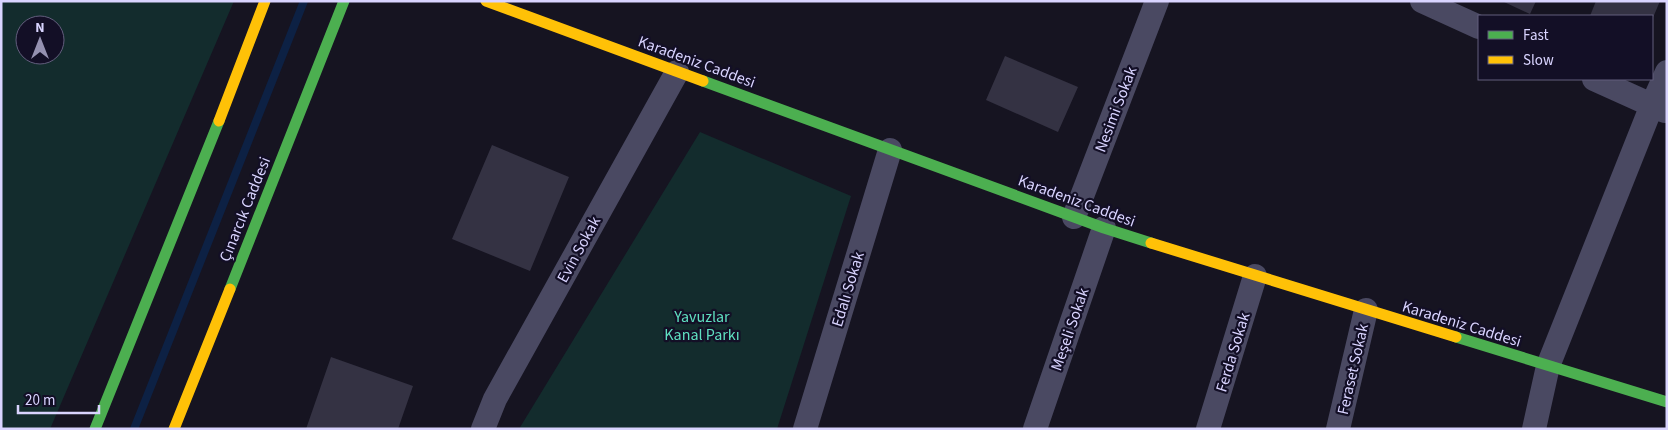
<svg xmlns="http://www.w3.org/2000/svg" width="1668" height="430" viewBox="0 0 1668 430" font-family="'Source Sans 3',sans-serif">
	<rect width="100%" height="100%" fill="#161421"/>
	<path fill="#132c2d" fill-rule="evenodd" d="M 1,1 L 234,1 L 50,429 L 1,429 ZM 25,25 L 55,25 L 55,55 L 25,55 Z
		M 700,132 L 851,196 L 777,429 L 519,429 Z"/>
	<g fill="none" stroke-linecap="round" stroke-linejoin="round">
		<path stroke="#0d2144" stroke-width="8" d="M 134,429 L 304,1"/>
	</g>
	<path fill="#343243" d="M 1502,1 L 1536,1 L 1530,14 Z
		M 1596,1 L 1660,1 L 1652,20 L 1652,16 L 1590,16 Z
		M 1005,56 L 1078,87 L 1058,132 L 986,100 Z
		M 492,145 L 569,177 L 530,271 L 452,239 Z
		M 331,357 L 413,386 L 398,429 L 306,429 Z"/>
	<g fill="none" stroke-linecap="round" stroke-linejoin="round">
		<path stroke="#4a4962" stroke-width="24" d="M 1422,1 L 1479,27
			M 1594,79 L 1665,111
			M 1074,217 L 1157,1
			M 483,429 L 495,399 L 677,72
			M 805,429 L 890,150
			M 1035,429 L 1104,228
			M 1208,429 L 1255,276
			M 1338,429 L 1366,310
			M 1534,429 L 1548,366 L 1652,105 L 1667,72"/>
		<path stroke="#4caf50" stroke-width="11" d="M 703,81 L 1104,228 L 1151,243
			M 230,289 L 344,1
			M 1456,337 L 1667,402
			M 95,429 L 219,121"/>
		<path stroke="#ffc107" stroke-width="11" d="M 486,1 L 703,81
			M 219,121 L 265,1
			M 1151,243 L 1456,337
			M 174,429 L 230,289"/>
	</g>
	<g text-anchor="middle" stroke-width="4.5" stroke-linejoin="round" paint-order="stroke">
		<g font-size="16" fill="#d9d4ff" stroke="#130f26">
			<text transform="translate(697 61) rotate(20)" y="6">Karadeniz Caddesi</text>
			<text transform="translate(1115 109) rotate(-69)" y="6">Nesimi Sokak</text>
			<text transform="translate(1077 200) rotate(20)" y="6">Karadeniz Caddesi</text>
			<text transform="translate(244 209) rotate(-68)" y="6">Çınarcık Caddesi</text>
			<text transform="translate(578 249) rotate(-61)" y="6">Evin Sokak</text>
			<text transform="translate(847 289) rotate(-73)" y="6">Edalı Sokak</text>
			<text transform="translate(1462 323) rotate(17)" y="6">Karadeniz Caddesi</text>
			<text transform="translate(1069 329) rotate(-71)" y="6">Meşeli Sokak</text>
			<text transform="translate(1232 352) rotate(-73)" y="6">Ferda Sokak</text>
			<text transform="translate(1352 369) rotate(-77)" y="6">Feraset Sokak</text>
		</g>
		<g font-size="16" fill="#5fe0c0" stroke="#130f26">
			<text x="702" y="322">Yavuzlar<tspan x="702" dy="18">Kanal Parkı</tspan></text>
		</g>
	</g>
	<rect width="1668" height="430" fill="none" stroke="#d9d4ff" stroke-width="5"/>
	<rect x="1478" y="15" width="175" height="65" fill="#130f26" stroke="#625e7d"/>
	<rect x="1488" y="31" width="25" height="8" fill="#4caf50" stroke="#625e7d"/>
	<text x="1523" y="40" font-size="15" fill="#d9d4ff">Fast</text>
	<rect x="1488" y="56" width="25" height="8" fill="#ffc107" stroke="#625e7d"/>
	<text x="1523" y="65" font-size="15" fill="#d9d4ff">Slow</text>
	<g transform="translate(40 40)"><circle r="24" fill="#130f26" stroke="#625e7d"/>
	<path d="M0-4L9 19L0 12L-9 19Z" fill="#9591b1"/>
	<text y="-8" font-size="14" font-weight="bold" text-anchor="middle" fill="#d9d4ff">N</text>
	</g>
	<path d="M18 405v8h81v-8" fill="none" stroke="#d9d4ff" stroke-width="2.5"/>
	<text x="25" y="405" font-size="15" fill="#d9d4ff" stroke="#130f26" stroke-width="4" paint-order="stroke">20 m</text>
</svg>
